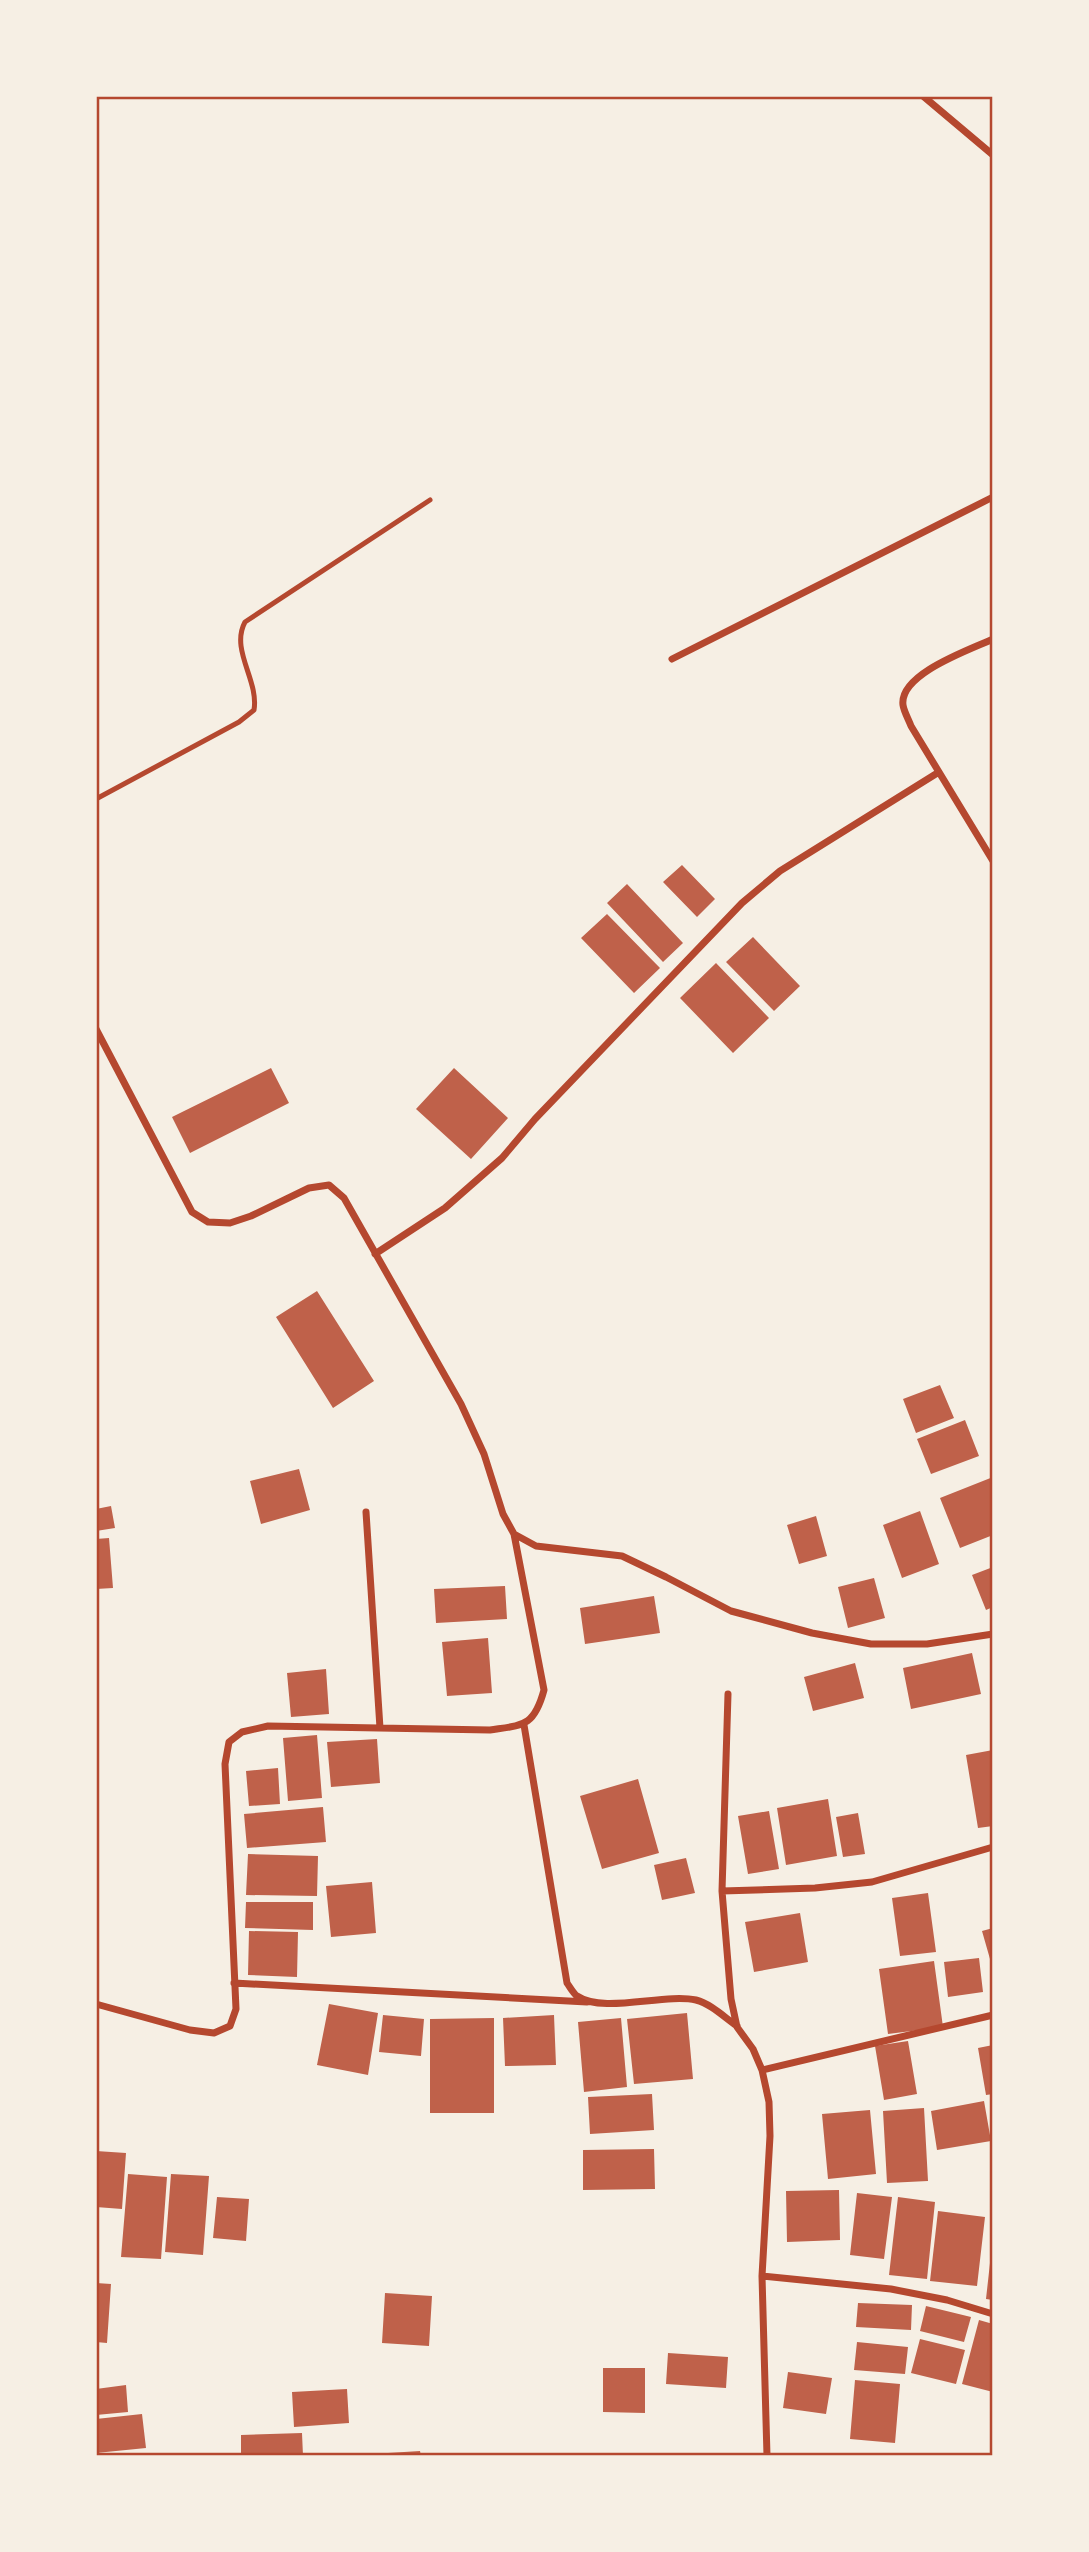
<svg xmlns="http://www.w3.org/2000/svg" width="1089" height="2552" viewBox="0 0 1089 2552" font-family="'Public Sans',sans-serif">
	<rect width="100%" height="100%" fill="#f6efe4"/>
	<path fill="#bf614a" d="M 682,865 L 715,899 L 697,917 L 663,882 Z
		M 627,884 L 683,943 L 663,962 L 607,903 Z
		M 607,914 L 660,968 L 634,993 L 581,938 Z
		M 753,937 L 800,986 L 774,1011 L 726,962 Z
		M 716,963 L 769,1018 L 733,1053 L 680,998 Z
		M 271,1068 L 289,1103 L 190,1153 L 172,1117 Z
		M 454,1068 L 508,1118 L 471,1159 L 416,1109 Z
		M 317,1291 L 374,1381 L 333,1408 L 276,1317 Z
		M 940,1385 L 954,1418 L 916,1433 L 903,1399 Z
		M 965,1420 L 979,1456 L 931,1474 L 917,1439 Z
		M 299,1469 L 310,1510 L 261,1524 L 250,1481 Z
		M 993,1477 L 993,1535 L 960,1548 L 940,1498 Z
		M 111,1506 L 115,1528 L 96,1531 L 96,1509 Z
		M 920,1511 L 939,1564 L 902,1578 L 883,1525 Z
		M 816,1516 L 827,1556 L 799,1564 L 787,1525 Z
		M 109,1538 L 113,1588 L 96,1589 L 96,1539 Z
		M 993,1567 L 993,1607 L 986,1610 L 972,1575 Z
		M 874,1578 L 885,1618 L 848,1628 L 838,1587 Z
		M 505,1586 L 507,1619 L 436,1623 L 434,1589 Z
		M 654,1596 L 660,1633 L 585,1644 L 580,1608 Z
		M 488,1638 L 492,1693 L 447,1696 L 442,1642 Z
		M 972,1653 L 981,1694 L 911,1709 L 903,1668 Z
		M 855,1663 L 864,1698 L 813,1711 L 804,1677 Z
		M 326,1669 L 329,1714 L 291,1717 L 287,1673 Z
		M 317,1735 L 322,1798 L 288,1801 L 283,1738 Z
		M 377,1739 L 380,1783 L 331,1787 L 327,1742 Z
		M 993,1750 L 993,1826 L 978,1828 L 966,1755 Z
		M 278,1768 L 280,1804 L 249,1806 L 246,1771 Z
		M 638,1779 L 659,1853 L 602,1869 L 580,1796 Z
		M 828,1799 L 837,1856 L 786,1865 L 777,1808 Z
		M 323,1807 L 326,1842 L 247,1848 L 244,1814 Z
		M 769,1811 L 779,1869 L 748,1874 L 738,1816 Z
		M 858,1813 L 865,1854 L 843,1857 L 836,1817 Z
		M 248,1854 L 318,1856 L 317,1896 L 246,1895 Z
		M 686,1858 L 695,1893 L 662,1900 L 654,1865 Z
		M 372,1882 L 376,1933 L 331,1937 L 326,1886 Z
		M 928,1893 L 936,1952 L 900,1956 L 892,1898 Z
		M 246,1902 L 313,1902 L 313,1930 L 245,1928 Z
		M 800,1913 L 808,1962 L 754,1972 L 745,1922 Z
		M 993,1928 L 993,1966 L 992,1966 L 982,1931 Z
		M 249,1931 L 298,1932 L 297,1977 L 248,1975 Z
		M 979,1958 L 983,1992 L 948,1997 L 944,1962 Z
		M 934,1961 L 943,2027 L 888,2034 L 879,1969 Z
		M 329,2004 L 378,2013 L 368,2075 L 317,2065 Z
		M 687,2013 L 693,2079 L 634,2084 L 627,2019 Z
		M 383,2015 L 424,2019 L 421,2056 L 379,2052 Z
		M 554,2015 L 556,2065 L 505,2066 L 503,2018 Z
		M 494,2018 L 494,2113 L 430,2113 L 430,2019 Z
		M 621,2018 L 627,2087 L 584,2092 L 578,2022 Z
		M 908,2041 L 917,2094 L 884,2100 L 875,2046 Z
		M 993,2045 L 993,2094 L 986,2095 L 978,2048 Z
		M 652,2094 L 654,2130 L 590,2134 L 588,2097 Z
		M 984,2101 L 991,2141 L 937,2150 L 931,2111 Z
		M 924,2108 L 928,2181 L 887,2183 L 883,2111 Z
		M 870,2110 L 876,2174 L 828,2179 L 822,2114 Z
		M 654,2149 L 655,2189 L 583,2190 L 583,2150 Z
		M 96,2151 L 126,2153 L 122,2209 L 96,2207 Z
		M 128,2174 L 167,2177 L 161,2259 L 121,2257 Z
		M 171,2174 L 209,2176 L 203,2255 L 165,2252 Z
		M 839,2190 L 840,2240 L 787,2242 L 786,2191 Z
		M 857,2193 L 892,2197 L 884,2259 L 850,2255 Z
		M 217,2197 L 249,2199 L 246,2241 L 213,2238 Z
		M 898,2197 L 935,2202 L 927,2279 L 889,2275 Z
		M 938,2211 L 985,2217 L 977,2286 L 930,2281 Z
		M 991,2254 L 993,2254 L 993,2300 L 986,2299 Z
		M 96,2283 L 111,2284 L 107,2343 L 96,2342 Z
		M 385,2293 L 432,2296 L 429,2346 L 382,2343 Z
		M 858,2303 L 912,2305 L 911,2330 L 856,2327 Z
		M 926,2306 L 971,2317 L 964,2342 L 920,2331 Z
		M 979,2320 L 993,2324 L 993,2392 L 962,2384 Z
		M 920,2339 L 965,2350 L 956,2384 L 911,2373 Z
		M 857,2342 L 908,2347 L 905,2374 L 854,2370 Z
		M 668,2353 L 728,2357 L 726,2388 L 666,2384 Z
		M 603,2368 L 645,2368 L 645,2413 L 603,2412 Z
		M 788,2372 L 832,2378 L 826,2414 L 783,2408 Z
		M 855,2380 L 900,2384 L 895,2443 L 850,2439 Z
		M 126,2385 L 128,2412 L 96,2415 L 96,2389 Z
		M 347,2389 L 349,2423 L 294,2427 L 292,2392 Z
		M 142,2414 L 146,2448 L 96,2453 L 96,2419 Z
		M 302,2433 L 303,2456 L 241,2456 L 241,2435 Z
		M 420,2451 L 421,2456 L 372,2456 L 372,2454 Z"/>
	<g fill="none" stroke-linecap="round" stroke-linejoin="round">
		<path stroke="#b5482f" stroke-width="5" d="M 96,799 L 239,722 L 254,710 C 259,680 230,650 245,622 L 430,500"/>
		<path stroke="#b5482f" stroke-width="7" d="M 923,96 L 993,155
			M 993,639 C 969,650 899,674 903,705 C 904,712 909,720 911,726 L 993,861
			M 672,659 L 993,497
			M 96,1029 L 192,1212 L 208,1222 L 230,1223 L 251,1216 L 309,1188 L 329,1185 L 344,1198 L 461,1404 L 484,1454 L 503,1514 L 514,1534 L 536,1546 L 622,1556 L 666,1577 L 731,1611 L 812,1633 L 871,1644 L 927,1644 L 993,1634
			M 375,1254 L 445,1208 L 502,1158 L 535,1119 L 742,903 L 780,871 L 939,772
			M 366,1512 L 380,1728
			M 728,1694 L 722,1891 L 731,1999 L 737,2027 L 753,2049 L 762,2070 L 769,2102 L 770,2136 L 762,2276 L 767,2456
			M 524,1725 L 567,1983 C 570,1987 573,1993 577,1996 C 603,2014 664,1993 696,2000 C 711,2004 724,2017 737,2026
			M 722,1891 L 815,1888 L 872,1882 L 993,1847
			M 234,1983 L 587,2002
			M 96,2004 L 190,2030 L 214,2033 L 230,2026 L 236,2009 L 225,1764 L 229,1742 L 242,1732 L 268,1726 L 490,1730 C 523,1725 534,1727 544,1690 L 514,1534
			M 762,2070 L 993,2015
			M 762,2276 L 891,2289 L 947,2300 L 993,2314"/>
	</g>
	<rect width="1089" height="2552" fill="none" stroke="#f6efe4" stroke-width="196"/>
	<rect x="98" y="98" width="893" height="2356" fill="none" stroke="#b5482f" stroke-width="2.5"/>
</svg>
